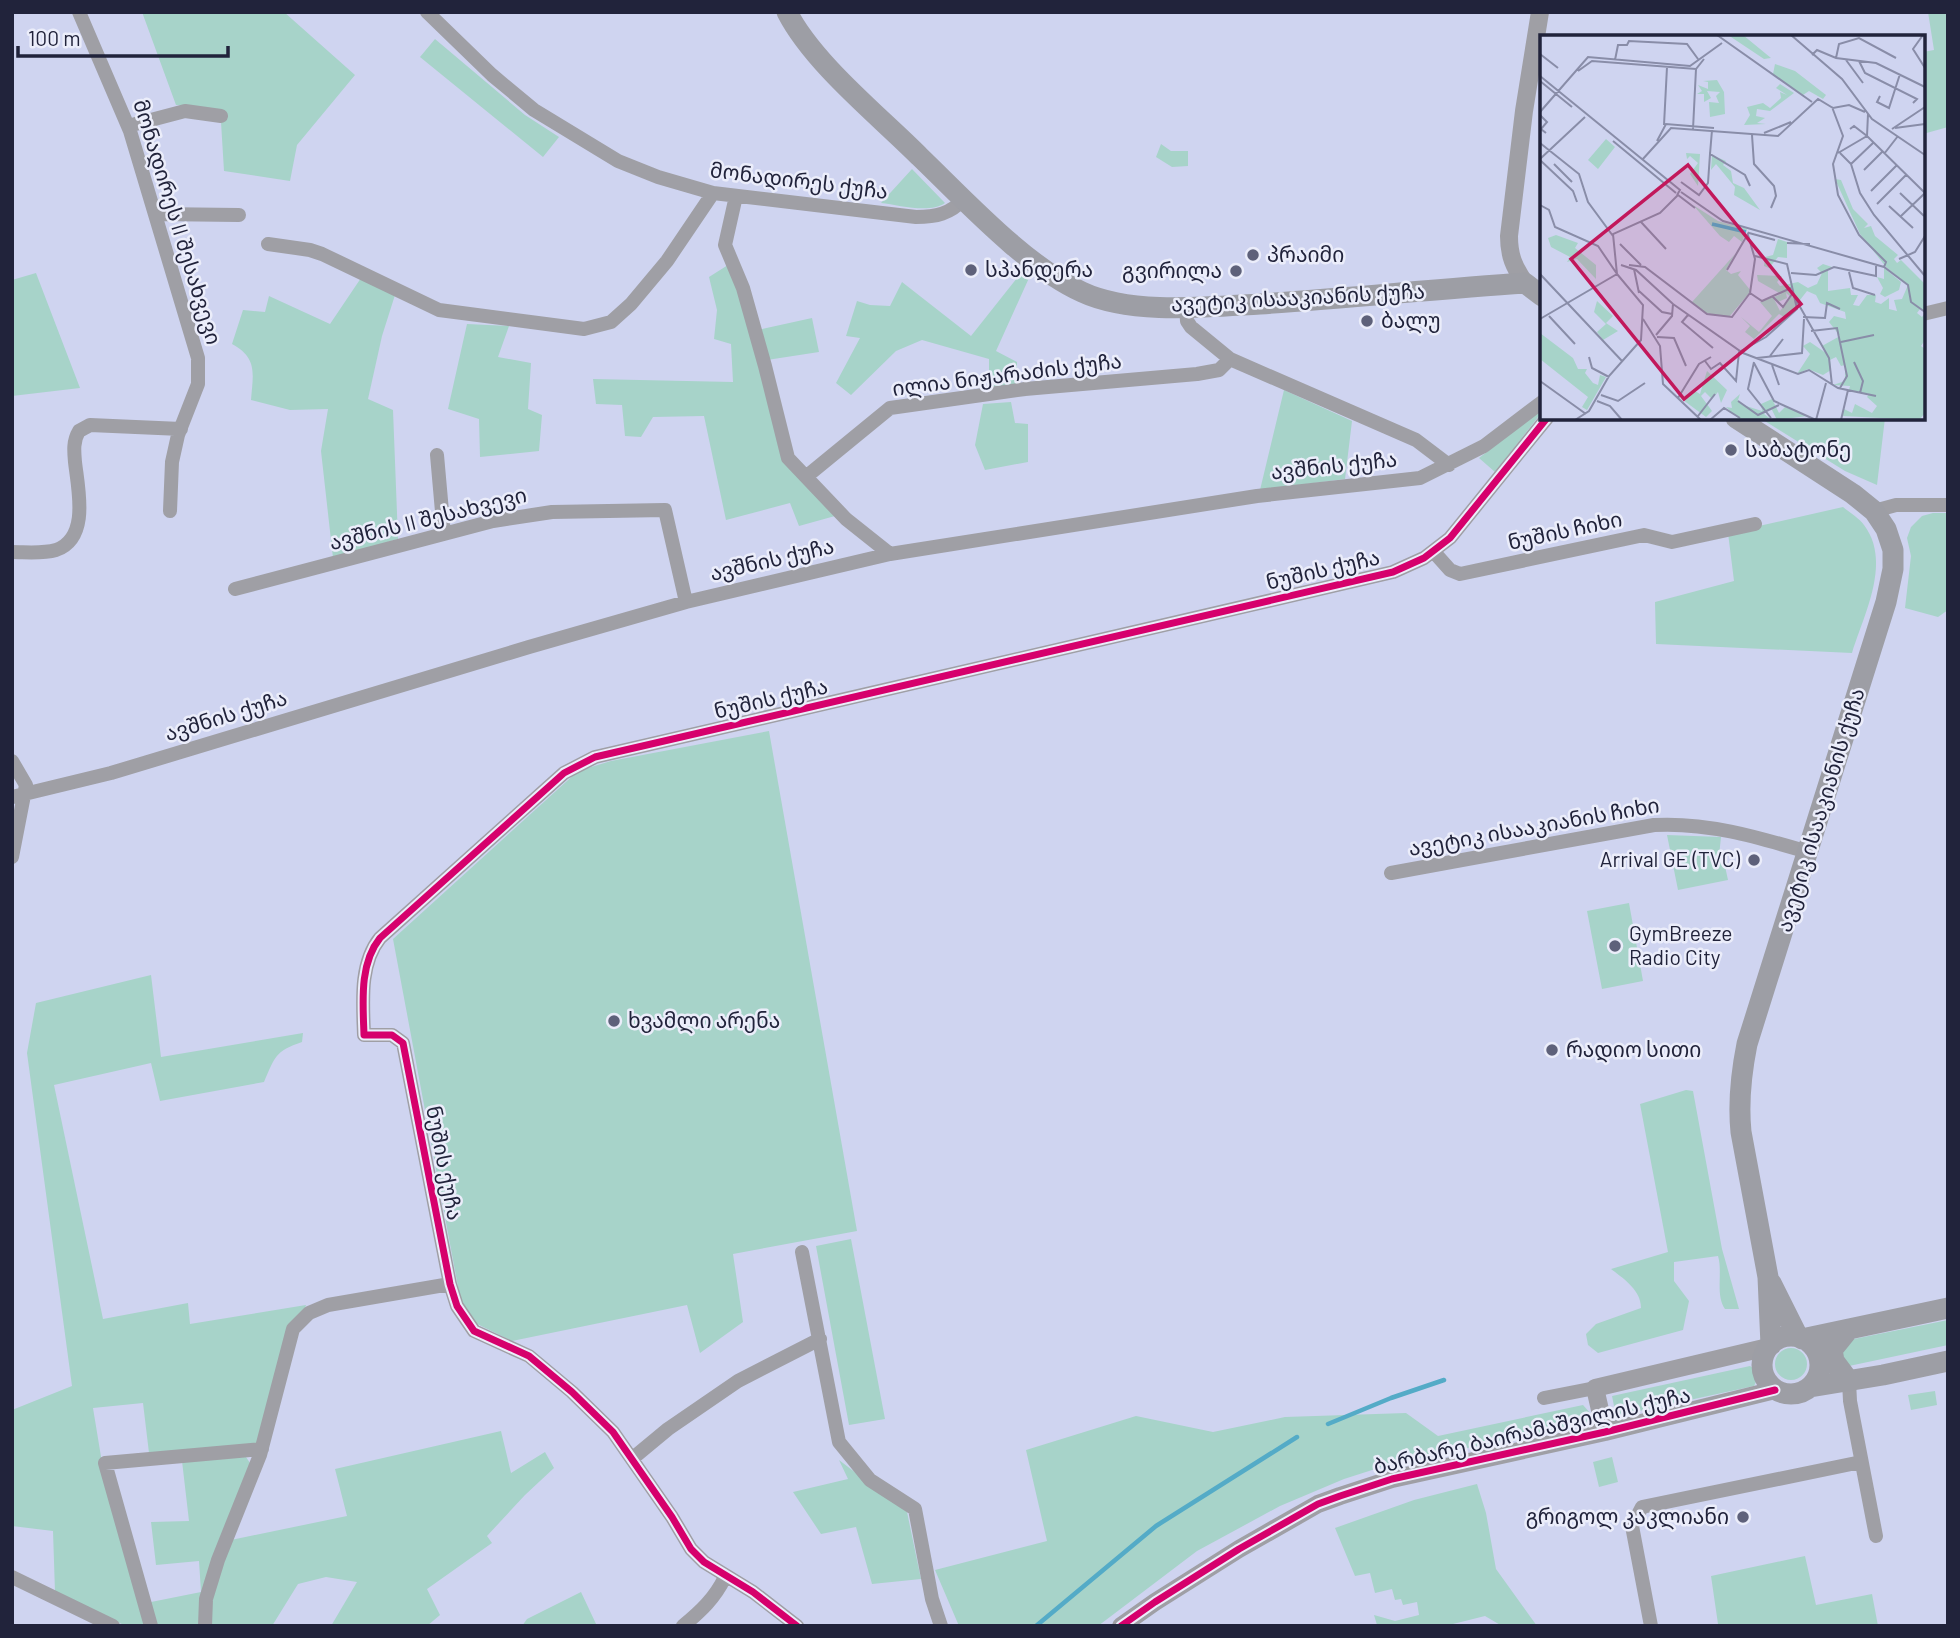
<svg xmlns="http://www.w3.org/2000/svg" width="1960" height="1638" viewBox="0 0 1960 1638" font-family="Barlow,'Noto Sans Georgian',sans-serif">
	<rect width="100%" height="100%" fill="#cfd4f0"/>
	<path fill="#a7d3c9" d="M 142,12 L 284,12 L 355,75 L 297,145 L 290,181 L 224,171 L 221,122 L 189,106 L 176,105 Z
		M 1928,12 L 1948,12 L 1948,127 L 1923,134 L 1923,52 L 1934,50 Z
		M 435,39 L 525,115 L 559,137 L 543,157 L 420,57 Z
		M 1161,144 L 1171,151 L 1188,151 L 1188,166 L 1172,167 L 1156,157 Z
		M 912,169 L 945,203 C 929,214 899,205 881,203 Z
		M 728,265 L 739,292 L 783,458 L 835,516 L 799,526 L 790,503 L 726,520 L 704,416 L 653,417 L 641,437 L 625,436 L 622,405 L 596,404 L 593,379 L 733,382 L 731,344 L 714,339 L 717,310 L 709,277 Z
		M 36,273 L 80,388 L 12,396 L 12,280 Z
		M 1021,273 L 1029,278 L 996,351 L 1017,362 L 1017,387 L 989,390 L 989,359 L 922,340 L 896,351 L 851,395 L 836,383 L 860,338 L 846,336 L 857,301 L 870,305 L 890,306 L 902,282 L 971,336 Z
		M 361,278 L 395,295 L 382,336 L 368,399 L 393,410 L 398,539 L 333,558 L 321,451 L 328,409 L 290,410 L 251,400 C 253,374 258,358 232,344 L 243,310 L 265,312 L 269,296 L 330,324 Z
		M 812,318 L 819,352 L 767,360 L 758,330 Z
		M 467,324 L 509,326 L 498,357 L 531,363 L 528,409 L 542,415 L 539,451 L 480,457 L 479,419 L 448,409 Z
		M 1284,390 L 1352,421 L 1345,479 L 1260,490 Z
		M 1011,402 L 1015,423 L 1028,424 L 1028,462 L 985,470 L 975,445 L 983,404 Z
		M 1542,409 L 1542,412 L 1495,472 L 1479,458 Z
		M 1760,418 L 1885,418 L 1877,485 L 1845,471 Z
		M 1843,507 C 1850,513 1859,518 1864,525 C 1892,562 1864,614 1852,653 L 1656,644 L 1655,602 L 1734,581 L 1728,533 Z
		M 1933,513 L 1948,513 L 1948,610 L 1938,617 L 1905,608 L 1911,556 L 1907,538 L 1911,527 L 1922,516 Z
		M 769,731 L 857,1231 L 733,1254 L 743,1322 L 700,1353 L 687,1305 L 512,1341 L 473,1322 L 462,1308 L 393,939 L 578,771 L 611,761 Z
		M 1667,835 L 1721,837 L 1719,856 L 1723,857 L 1728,880 L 1678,890 Z
		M 1629,903 L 1643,981 L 1602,989 L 1587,911 Z
		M 151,975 L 161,1057 L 303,1033 L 302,1042 C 275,1051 275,1057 264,1082 L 160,1101 L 151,1063 L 54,1085 L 103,1319 L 188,1303 L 190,1324 L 306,1305 L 258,1445 L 149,1453 L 143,1403 L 93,1408 L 105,1481 L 146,1626 L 126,1626 L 55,1592 L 53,1531 L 12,1526 L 12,1410 L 72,1386 L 27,1053 L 36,1003 Z
		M 1686,1090 L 1693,1091 L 1722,1249 L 1739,1309 L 1725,1309 C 1715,1295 1723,1272 1718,1256 L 1674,1262 L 1674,1281 L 1689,1301 L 1683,1330 L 1598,1353 L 1588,1345 L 1586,1334 L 1596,1324 L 1641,1308 C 1641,1290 1624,1279 1611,1269 L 1668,1252 L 1640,1104 Z
		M 851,1239 L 885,1419 L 849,1425 L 816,1246 Z
		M 1948,1320 L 1948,1345 L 1849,1366 L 1841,1362 L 1844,1341 Z
		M1775 1364a16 16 0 1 1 32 0a16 16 0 1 1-32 0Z
		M 1750,1366 L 1756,1370 L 1758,1378 L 1754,1386 L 1616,1416 L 1612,1396 Z
		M 1935,1391 L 1937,1405 L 1911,1410 L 1908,1395 Z
		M 1583,1405 L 1591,1414 L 1587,1423 L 1394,1463 L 1344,1479 L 1280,1506 L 1197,1551 L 1098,1626 L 959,1626 L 935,1570 L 1047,1541 L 1026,1450 L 1136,1416 L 1213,1432 L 1285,1417 L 1406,1413 L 1438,1436 Z
		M 501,1431 L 511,1473 L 545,1452 L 554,1468 L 525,1495 L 487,1536 L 492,1543 L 427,1589 L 440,1615 L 427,1626 L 331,1626 L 357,1582 L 326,1577 L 298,1584 L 272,1626 L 208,1626 L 209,1601 L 231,1540 L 347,1516 L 335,1469 Z
		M 246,1457 L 252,1466 L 199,1626 L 154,1626 L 146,1603 L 201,1592 L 199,1561 L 156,1565 L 151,1522 L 189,1521 L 182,1461 Z
		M 1612,1457 L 1618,1482 L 1599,1487 L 1593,1462 Z
		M 839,1460 L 907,1512 L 921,1579 L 872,1584 L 856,1527 L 821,1534 L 793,1492 L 848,1479 Z
		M 1477,1484 L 1486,1513 L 1496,1569 L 1537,1626 L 1502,1626 L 1485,1616 L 1445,1626 L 1377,1625 L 1374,1615 L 1395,1621 L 1419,1615 L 1417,1602 L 1403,1605 L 1401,1599 L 1395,1600 L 1392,1589 L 1375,1593 L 1370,1573 L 1355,1576 L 1335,1528 L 1414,1500 Z
		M 1805,1556 L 1816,1605 L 1872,1594 L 1878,1626 L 1718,1624 L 1711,1576 Z
		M 581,1592 L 597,1626 L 522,1626 L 527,1619 Z"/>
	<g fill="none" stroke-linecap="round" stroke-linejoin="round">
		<path stroke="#54abc7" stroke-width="4.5" d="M 1328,1424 L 1391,1398 L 1444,1380
			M 1036,1626 L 1156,1526 L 1297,1437"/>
		<path stroke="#9f9fa5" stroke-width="14" d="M 79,12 L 130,131 L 198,358 L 198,384 L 178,435 L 172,462 L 170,511
			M 427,12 L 492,75 L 534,110 L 618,161 L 658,177 L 713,193 L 916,217 C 936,217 950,214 964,199
			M 128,126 L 185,111 L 221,116
			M 736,196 L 725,245 L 743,288 L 765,366 L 788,458 L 846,519 L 890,554
			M 155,214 L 239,215
			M 268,244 L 310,250 L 322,254 L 439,310 L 584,329 L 611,322 L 631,304 L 667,261 L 713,193
			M 1186,308 L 1187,321 L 1191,327 L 1230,359 L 1416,440 L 1449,465
			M 1923,314 L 1948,308
			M 437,455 L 444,534
			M 807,476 L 890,408 L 1025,389 L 1197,374 L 1219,370 L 1230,359
			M 1874,511 L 1896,505 L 1948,505
			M 1433,551 L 1450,570 L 1460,574 L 1644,535 L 1672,542 L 1755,524
			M 12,552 C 26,552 42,554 56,550 C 90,538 78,489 75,462 C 74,451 73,441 79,431 L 90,425 L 181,429
			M 235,589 L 493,521 L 552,512 L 665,510 L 686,602
			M 12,761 L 26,785 L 12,857
			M 12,797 L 111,773 L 529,647 L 686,602 L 890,554 L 1257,496 L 1420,478 L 1484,446 L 1542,402
			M 1391,873 L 1654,825 C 1707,822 1757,837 1808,852
			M 802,1252 L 839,1442 L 870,1480 L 915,1509 L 932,1599 L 941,1626
			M 1849,1381 L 1850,1401 L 1876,1536
			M 1544,1398 L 1595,1388
			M 633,1458 L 668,1429 L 738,1381 L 820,1339
			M 12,1577 L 113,1626
			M 151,1626 L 105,1463 L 262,1449
			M 205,1626 L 206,1599 L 218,1560 L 260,1455 L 293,1329 L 309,1313 L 328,1305 L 450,1284
			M 683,1626 C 701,1611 715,1598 725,1577
			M 797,1626 L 753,1592 L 704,1562 L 691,1549 L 672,1517 L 613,1432 L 572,1392 L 529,1356 L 474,1331 L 457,1306 L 450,1284 L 403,1043 L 392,1035 L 364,1035 C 363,1003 359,964 380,938 L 564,773 L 595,757 L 1393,572 L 1424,558 L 1450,538 L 1547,418
			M 1651,1626 L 1632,1526 L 1642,1507 L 1861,1462"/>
		<path stroke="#9f9fa5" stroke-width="18" d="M 1525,283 C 1514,267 1509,256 1509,236 L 1524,111 L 1540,12
			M 1605,1432 L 1595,1388 L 1768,1347
			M 1121,1626 L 1155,1602 L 1239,1549 L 1318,1504 L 1340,1496 L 1392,1479 L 1605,1432 L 1775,1390"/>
		<path stroke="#9d9ea5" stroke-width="21" d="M 787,12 C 813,63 878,115 919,156 C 965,200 1025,266 1082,292 C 1131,315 1207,307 1260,304 C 1349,298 1437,289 1525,283 L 1542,296
			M 1736,418 L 1853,494 L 1874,511 L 1886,529 L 1893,550 L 1893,569 L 1886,602 L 1747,1044 C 1741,1074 1738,1102 1741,1132 L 1768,1277 L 1771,1345
			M 1771,1283 L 1798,1337
			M1762 1365a29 29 0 1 1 58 0a29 29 0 1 1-58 0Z
			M 1802,1339 L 1948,1308
			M 1849,1381 L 1834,1361 L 1832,1350 L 1849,1329
			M 1810,1387 L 1883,1375 L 1948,1361"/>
		<g stroke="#ebedfa" stroke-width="11">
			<path id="cycleway" d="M 797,1626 L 753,1592 L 704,1562 L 691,1549 L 672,1517 L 613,1432 L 572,1392 L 529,1356 L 474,1331 L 457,1306 L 450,1284 L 403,1043 L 392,1035 L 364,1035 C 363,1003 359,964 380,938 L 564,773 L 595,757 L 1393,572 L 1424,558 L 1450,538 L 1547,418
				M 1121,1626 L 1155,1602 L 1239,1549 L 1318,1504 L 1340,1496 L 1392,1479 L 1605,1432 L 1775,1390"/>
		</g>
		<use href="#cycleway" stroke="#d6006c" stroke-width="7"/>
	</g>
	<g fill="#5e617a" stroke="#ebedfa" stroke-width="2.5">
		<circle cx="1253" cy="255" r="7"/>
		<circle cx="971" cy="270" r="7"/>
		<circle cx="1236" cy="271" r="7"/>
		<circle cx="1367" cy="321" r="7"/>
		<circle cx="1731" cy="450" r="7"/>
		<circle cx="1754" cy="860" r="7"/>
		<circle cx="1615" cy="946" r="7"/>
		<circle cx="614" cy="1021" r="7"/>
		<circle cx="1552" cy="1050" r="7"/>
		<circle cx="1743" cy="1517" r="7"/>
	</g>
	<g text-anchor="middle" stroke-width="5" stroke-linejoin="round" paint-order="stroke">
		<g font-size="21" fill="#21233b" stroke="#ebedfa">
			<text transform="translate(799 181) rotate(7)" y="7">მონადირეს ქუჩა</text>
			<text transform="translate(177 222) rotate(73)" y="7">მონადირეს II შესახვევი</text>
			<text transform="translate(1298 298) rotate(-3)" y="7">ავეტიკ ისააკიანის ქუჩა</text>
			<text transform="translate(1007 375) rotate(-7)" y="7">ილია ნიჟარაძის ქუჩა</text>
			<text transform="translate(1334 466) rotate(-6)" y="7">ავშნის ქუჩა</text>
			<text transform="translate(428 519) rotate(-14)" y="7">ავშნის II შესახვევი</text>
			<text transform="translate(1565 531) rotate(-12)" y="7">ნუშის ჩიხი</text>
			<text transform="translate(772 560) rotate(-13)" y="7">ავშნის ქუჩა</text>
			<text transform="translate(1323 570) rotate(-13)" y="7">ნუშის ქუჩა</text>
			<text transform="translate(771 699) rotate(-13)" y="7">ნუშის ქუჩა</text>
			<text transform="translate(226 716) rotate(-17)" y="7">ავშნის ქუჩა</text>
			<text transform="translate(1821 810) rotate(-73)" y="7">ავეტიკ ისააკიანის ქუჩა</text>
			<text transform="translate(1534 827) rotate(-10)" y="7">ავეტიკ ისააკიანის ჩიხი</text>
			<text transform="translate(444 1163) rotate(79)" y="7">ნუშის ქუჩა</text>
			<text transform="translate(1532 1431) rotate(-13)" y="7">ბარბარე ბაირამაშვილის ქუჩა</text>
		</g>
		<g font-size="21" fill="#21233b" stroke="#ebedfa" text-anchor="start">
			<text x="1267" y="262">პრაიმი</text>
			<text x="985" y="277">სპანდერა</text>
			<text x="1222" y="278" text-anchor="end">გვირილა</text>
			<text x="1381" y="328">ბალუ</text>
			<text x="1745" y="457">საბატონე</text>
			<text x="1740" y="867" text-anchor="end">Arrival GE (TVC)</text>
			<text x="1629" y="941">GymBreeze<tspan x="1629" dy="24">Radio City</tspan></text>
			<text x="628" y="1028">ხვამლი არენა</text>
			<text x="1566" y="1057">რადიო სითი</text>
			<text x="1729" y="1524" text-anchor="end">გრიგოლ კაკლიანი</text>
		</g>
	</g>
	<g transform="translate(1540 35)">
		<rect width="385" height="385" fill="#cfd4f0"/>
		<path d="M 188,0 L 203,0 L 231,23 L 224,24 ZM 235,29 L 255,36 L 286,60 L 283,64 L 269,56 L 263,60 L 233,39 ZM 177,45 L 184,57 L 185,79 L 170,82 L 169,67 L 179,68 L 176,61 L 180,57 L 167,56 L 171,63 L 164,67 L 164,59 L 157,59 L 162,56 L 158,50 L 168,54 L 168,47 L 163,46 ZM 240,49 L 254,58 L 230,76 L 217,74 L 216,81 L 225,83 L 217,88 L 226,89 L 204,90 L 210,80 L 207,72 L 223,68 L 230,73 L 241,63 L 240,57 L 247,60 L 236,53 ZM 66,104 L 75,112 L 58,134 L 48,125 ZM 146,118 L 160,119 L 158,151 L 150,139 L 158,128 L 150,121 L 147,124 ZM 172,120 L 186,126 L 183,130 L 191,136 L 193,148 L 204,153 L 220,175 L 194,160 L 195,152 L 176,129 L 171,135 ZM 295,144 L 301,145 L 313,174 L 328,189 L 324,193 L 331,191 L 335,201 L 358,220 L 354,224 L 357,228 L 361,225 L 385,249 L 385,277 L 380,274 L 377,278 L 382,282 L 385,278 L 385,305 L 381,311 L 385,314 L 385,378 L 379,385 L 302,381 L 304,374 L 312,378 L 315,369 L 332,378 L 337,371 L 327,362 L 329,359 L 309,355 L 310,351 L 293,350 L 305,346 L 305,330 L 301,331 L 296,322 L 290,325 L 291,335 L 283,340 L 268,334 L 257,339 L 270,319 L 263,311 L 270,307 L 286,318 L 282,311 L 300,301 L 289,287 L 294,281 L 306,284 L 305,277 L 280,268 L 276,260 L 267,256 L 246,283 L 239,279 L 214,304 L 205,297 L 210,291 L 201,282 L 219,297 L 232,281 L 220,267 L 233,262 L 240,276 L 251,262 L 246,258 L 247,263 L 238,267 L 234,262 L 241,259 L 218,246 L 217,240 L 242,241 L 237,247 L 240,251 L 258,247 L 268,253 L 277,249 L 282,238 L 277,233 L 283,229 L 292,232 L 288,235 L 288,256 L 310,253 L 311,260 L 318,260 L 313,270 L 319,271 L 327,260 L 336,260 L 335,267 L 341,269 L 349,263 L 349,274 L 357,276 L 354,265 L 362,264 L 368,250 L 346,232 L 320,199 ZM 153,170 L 178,186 L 207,194 L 202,207 L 194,201 L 189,207 L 180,201 ZM 16,200 L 38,208 L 35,213 L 56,230 L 56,244 L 37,224 L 27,227 L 30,222 L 11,212 L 8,203 ZM 238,204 L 247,207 L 247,223 L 238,222 L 229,233 L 224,231 L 225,222 L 233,220 ZM 195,219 L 186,235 L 191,239 L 201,236 L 198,240 L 211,256 L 189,282 L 166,278 L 152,267 ZM 344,233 L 361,247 L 359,255 L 345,262 L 340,259 L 343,253 L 337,242 L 344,244 ZM 57,266 L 73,281 L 66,288 L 78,296 L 63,305 L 57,297 L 66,289 L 54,277 ZM 0,298 L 33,323 L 38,334 L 47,334 L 45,338 L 53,348 L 58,350 L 60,340 L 66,342 L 47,375 L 42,372 L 48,362 L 0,324 ZM 167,336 L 187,355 L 181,368 L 178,357 L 172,364 L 165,357 L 161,361 L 172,376 L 166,382 L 143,365 L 155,356 L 160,359 ZM 200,359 L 198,365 L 203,370 L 222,376 L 221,369 L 232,364 L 239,378 L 245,372 L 268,381 L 237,385 L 231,373 L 224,379 L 232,385 L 200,385 L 186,372 L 192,373 L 191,367 Z" fill="#a7d3c9"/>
		<path fill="none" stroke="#54abc7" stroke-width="3.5" d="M 172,189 L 206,197"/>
		<path fill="none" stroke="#898da8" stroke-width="2" d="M 177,0 L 272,67M 251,0 L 302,44 L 332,84 L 385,120M 383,0 L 373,14 L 385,33M 0,19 L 18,33M 272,20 L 277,15 L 296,23 L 336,28 L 385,52M 296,23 L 299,9 L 319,3 L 356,23M 75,25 L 78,10 L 87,10 L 89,6 L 147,9 L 158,24M 306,25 L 323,48M 319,26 L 325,38 L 377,64 L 373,68M 38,36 L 52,26 L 156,34 L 164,24M 0,41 L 140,155 L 137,160M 0,46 L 32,72M 340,61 L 337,67 L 349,73 L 360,39M 292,72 L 303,101 L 293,129 L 298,160 L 319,200 L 346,227 L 344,232M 0,77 L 48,22 L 150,31 L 182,8M 0,80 L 7,87 L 1,94 L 6,98M 124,90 L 127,32M 355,93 L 385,89M 153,94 L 156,34M 310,94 L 314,91 L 327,101 L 385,158M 352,94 L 385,72M 224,98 L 251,87M 212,100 L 214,129 L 234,151 L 236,161 L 231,173M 73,106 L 136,158M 117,106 L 126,89 L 174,93M 0,108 L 39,139 L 48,167 L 73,201M 298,118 L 327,101 L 328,79M 300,118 L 311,129 L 320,158 L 334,180 L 385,241M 170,119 L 172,95M 344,119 L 358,101M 0,124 L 45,82M 0,125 L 33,156 L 37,167M 102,125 L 131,93 L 238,101 L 278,64 L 293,73 L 309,70 L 325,77M 14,129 L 32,147M 311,129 L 333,108M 324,135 L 342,117M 141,147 L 159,160 L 168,148 L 170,119 L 205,140 L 210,151M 331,156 L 357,130M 141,157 L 183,186 L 344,232 L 368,250 L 371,267 L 385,277M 360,158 L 384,181M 138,160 L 155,173M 337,169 L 366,140M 0,170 L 9,175 L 15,192 L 58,211 L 77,239 L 0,284M 349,171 L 373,193M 361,181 L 385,158M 101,187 L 126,214M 209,198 L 235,205M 208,200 L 215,224 L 210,258M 247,208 L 270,209M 80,209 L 101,230M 359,224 L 375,217 L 385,201M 81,230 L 96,235 L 133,269 L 203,318 L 258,339 L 269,335 L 298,353 L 336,361M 89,230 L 105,232 L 167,279 L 192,282 L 210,258M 94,234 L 99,258M 187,235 L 209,197M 309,237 L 313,253 L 335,260M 251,238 L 276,240 L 294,232 L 336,241 L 336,230M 0,239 L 82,326M 99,256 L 122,277 L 132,279M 210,258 L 222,266 L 251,253M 233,262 L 243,272 L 252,259M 255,263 L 289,323 L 292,350M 148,280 L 142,287 L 173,313M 9,281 L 35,309M 263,282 L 285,283 L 287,268 L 300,274M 103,284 L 120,311 L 123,349 L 161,385M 271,296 L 297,293 L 307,341 L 300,353M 116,300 L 132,281 L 133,269M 117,302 L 134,303 L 146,331M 301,307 L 334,300M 230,321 L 243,304M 49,322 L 52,333 L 69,342M 217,323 L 262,318 L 264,284M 165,326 L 171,334 L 180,328 L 196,346 L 199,317 L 226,302 L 257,274 L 247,229 L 215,221M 214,327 L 208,354 L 231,383M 314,327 L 323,346 L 320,358M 214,328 L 234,366 L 276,385M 232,330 L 239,350M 0,346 L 46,379M 61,360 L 78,366 L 105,348M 138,363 L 159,329 L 171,322M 57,366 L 70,371 L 82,385M 198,366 L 218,380 L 239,370M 158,381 L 175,359M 35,385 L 49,376 L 69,341 L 101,305 L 103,270 L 77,239 L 73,199 L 120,178 L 138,160M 170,385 L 184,373 L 200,383M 276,385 L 286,348M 301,385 L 308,355"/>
		<path fill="#c2185b" fill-opacity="0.15" stroke="#c2185b" stroke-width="3.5" d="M 148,130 L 261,269 L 144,364 L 31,224 Z"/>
		<rect width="385" height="385" fill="none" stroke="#21233b" stroke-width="3.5"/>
	</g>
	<rect width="1960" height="1638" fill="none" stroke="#21233b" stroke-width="28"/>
	<path d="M18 46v10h210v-10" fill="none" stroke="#21233b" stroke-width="3.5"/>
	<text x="28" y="46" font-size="21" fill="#21233b" stroke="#ebedfa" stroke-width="5" paint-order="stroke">100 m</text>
</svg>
